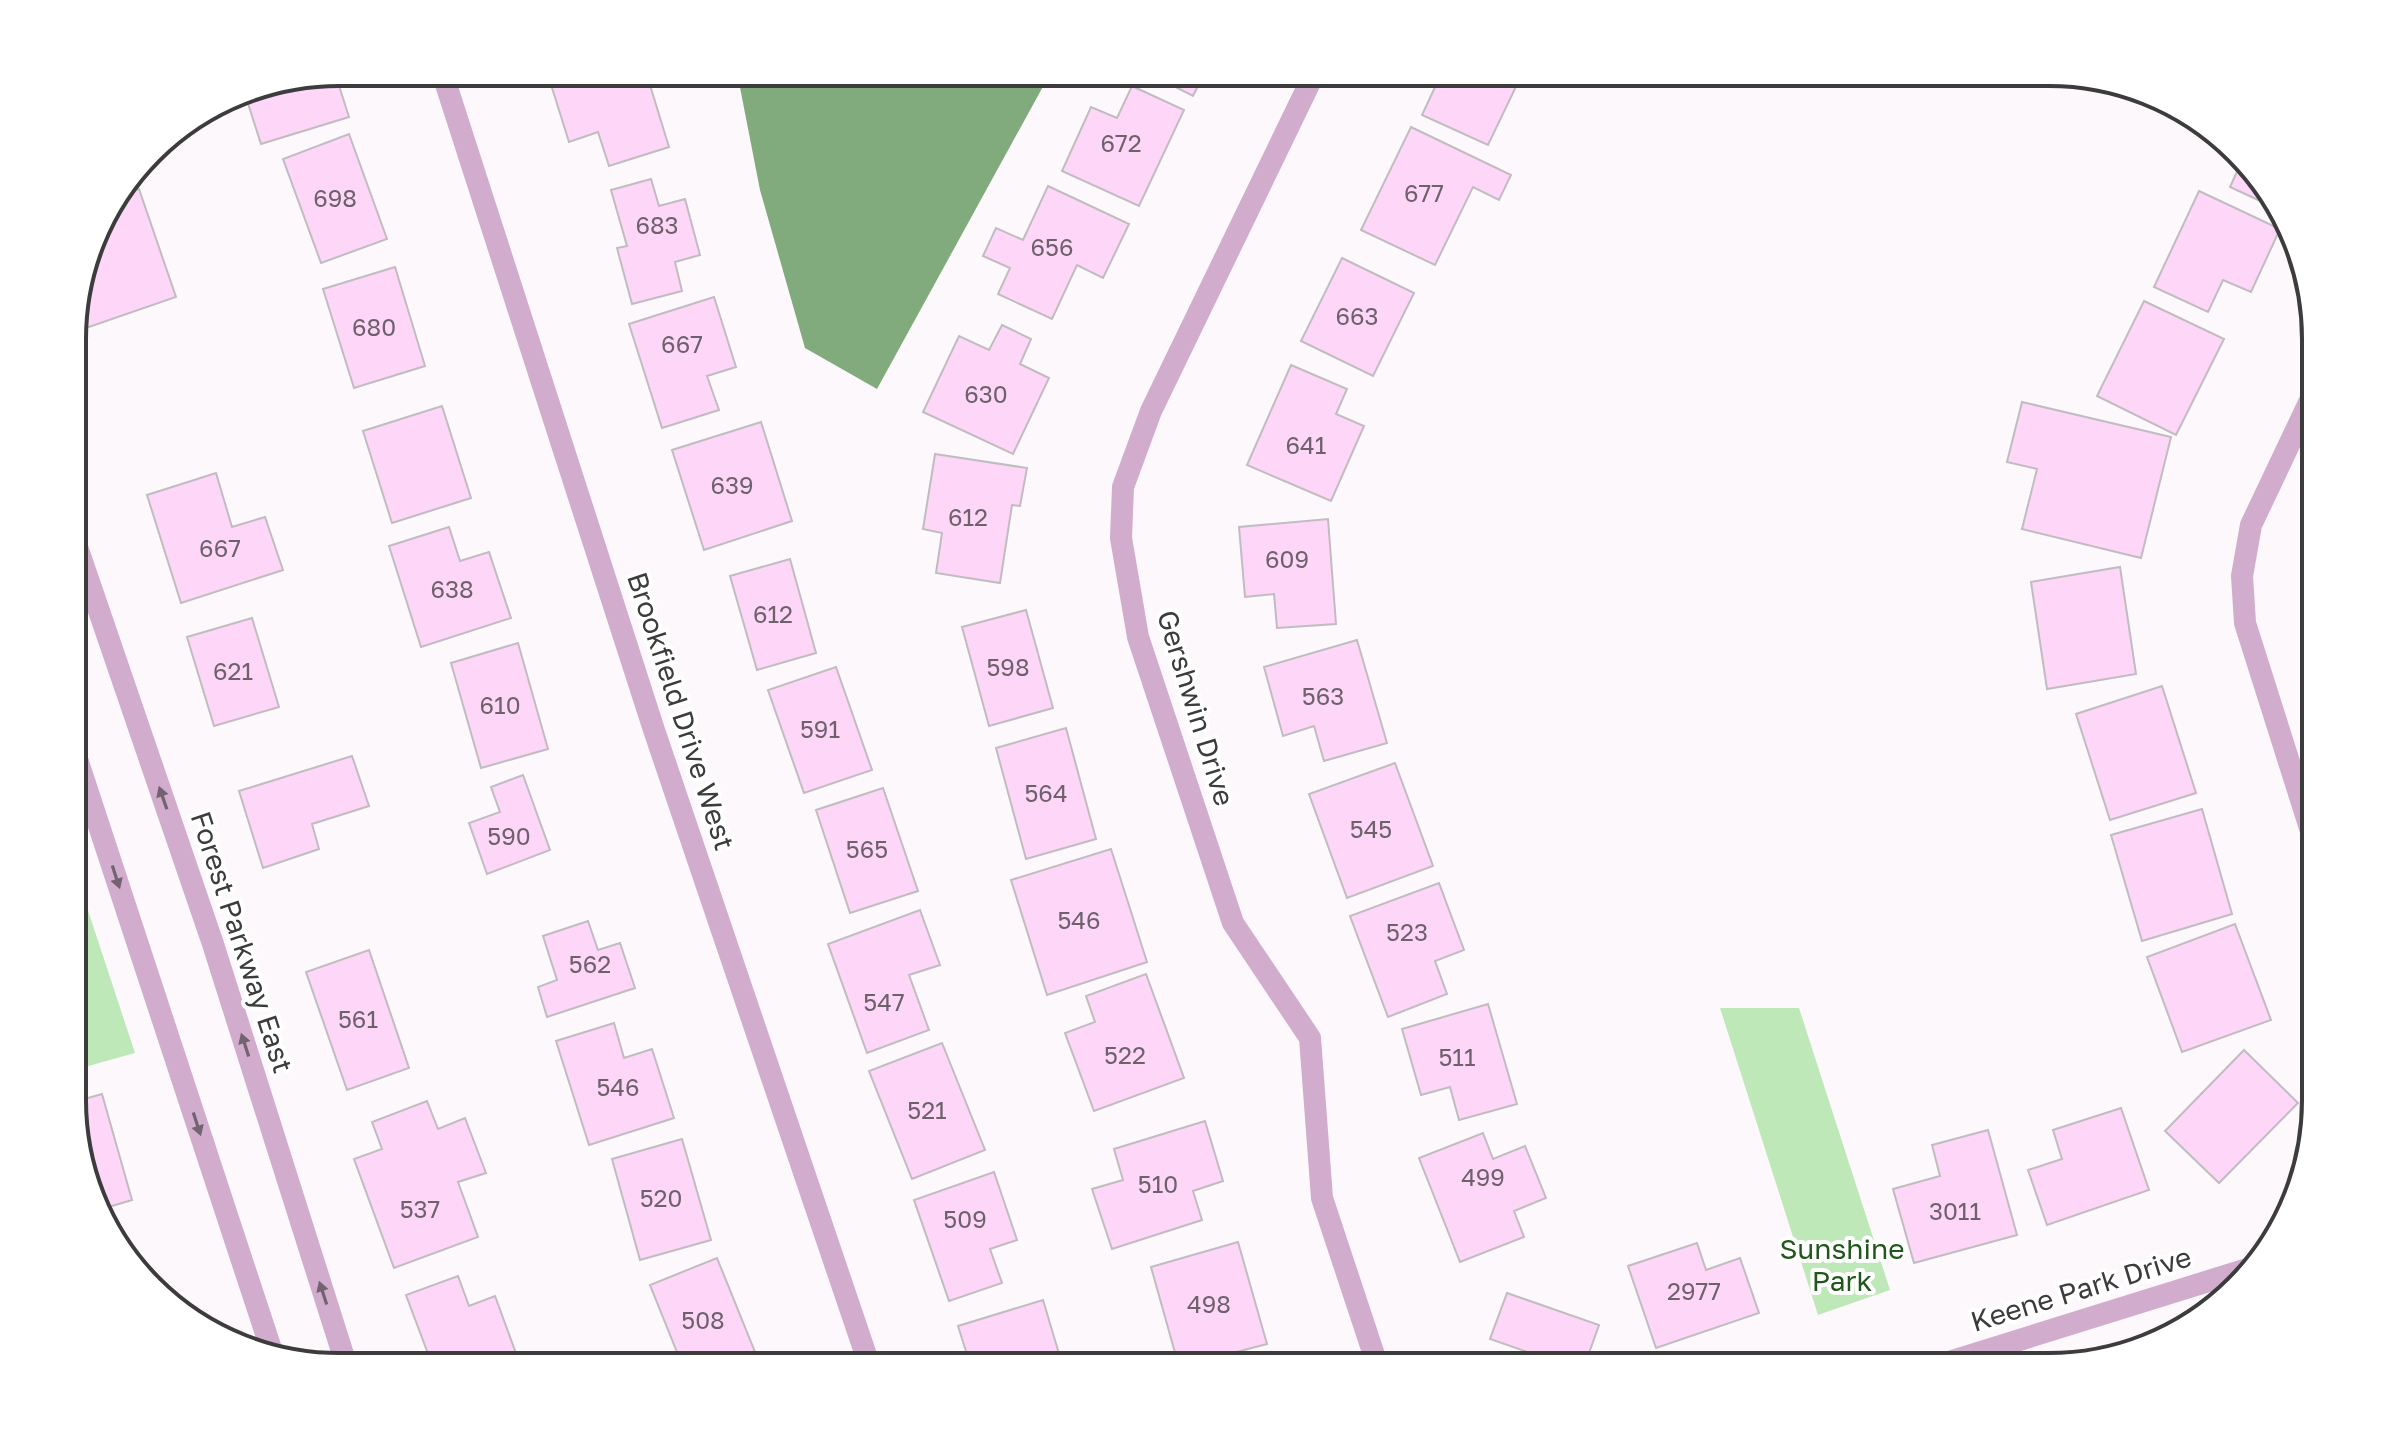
<svg xmlns="http://www.w3.org/2000/svg" width="2388" height="1439" viewBox="0 0 2388 1439" font-family="'Golos Text',sans-serif">
	<rect width="100%" height="100%" fill="#fcf8fc"/>
	<path fill="#bfe8b9" d="M 74,868 L 135,1053 L 74,1070 Z
		M 1720,1008 L 1799,1008 L 1890,1290 L 1818,1315 Z"/>
	<path fill="#82ab7d" d="M 737,72 L 1051,72 L 877,389 L 805,348 L 760,190 Z"/>
	<path fill="#fed6f8" stroke="#c0bcc0" stroke-width="2" d="M 557,72 L 646,72 L 669,147 L 609,166 L 598,132 L 569,142 L 548,75 Z
		M 1146,72 L 1205,72 L 1193,96 Z
		M 1442,72 L 1523,72 L 1488,145 L 1422,115 Z
		M 335,73 L 349,117 L 261,144 L 244,91 Z
		M 1132,86 L 1184,110 L 1139,206 L 1062,171 L 1091,107 L 1117,118 Z
		M 1411,127 L 1511,175 L 1499,200 L 1473,187 L 1435,265 L 1361,230 Z
		M 349,134 L 387,239 L 321,263 L 283,159 Z
		M 2240,165 L 2280,205 L 2282,211 L 2230,187 Z
		M 651,179 L 659,206 L 685,199 L 700,255 L 675,262 L 682,291 L 632,304 L 617,248 L 627,246 L 611,190 Z
		M 1048,186 L 1129,224 L 1103,278 L 1077,265 L 1052,319 L 998,294 L 1010,268 L 983,256 L 996,228 L 1023,240 Z
		M 139,189 L 176,297 L 86,328 L 76,298 L 86,268 L 98,263 L 92,246 L 100,221 L 119,195 Z
		M 2199,191 L 2280,229 L 2251,292 L 2223,280 L 2208,312 L 2154,287 Z
		M 1342,258 L 1414,293 L 1373,376 L 1301,341 Z
		M 395,267 L 425,366 L 354,388 L 323,289 Z
		M 714,297 L 736,367 L 707,376 L 719,410 L 662,428 L 629,324 Z
		M 2144,301 L 2224,339 L 2176,435 L 2097,396 Z
		M 1002,325 L 1031,339 L 1020,364 L 1049,378 L 1013,454 L 923,412 L 959,336 L 989,350 Z
		M 1291,365 L 1347,389 L 1336,414 L 1364,426 L 1331,501 L 1247,465 Z
		M 2022,402 L 2171,437 L 2141,558 L 2022,529 L 2037,469 L 2007,462 Z
		M 442,406 L 471,498 L 392,523 L 363,431 Z
		M 761,422 L 792,521 L 704,550 L 672,450 Z
		M 935,454 L 1027,468 L 1020,506 L 1012,505 L 1000,583 L 936,573 L 942,533 L 923,529 Z
		M 216,473 L 232,527 L 265,517 L 283,570 L 181,603 L 147,495 Z
		M 1328,519 L 1336,624 L 1277,628 L 1274,594 L 1245,597 L 1239,527 Z
		M 449,527 L 460,561 L 489,552 L 511,618 L 421,647 L 389,546 Z
		M 790,559 L 816,653 L 757,670 L 730,576 Z
		M 2120,567 L 2136,674 L 2047,689 L 2031,582 Z
		M 1026,610 L 1053,708 L 989,726 L 962,627 Z
		M 252,618 L 279,707 L 214,726 L 187,637 Z
		M 1357,640 L 1387,743 L 1324,761 L 1314,726 L 1283,736 L 1264,667 Z
		M 518,643 L 548,749 L 481,768 L 451,663 Z
		M 836,667 L 872,770 L 804,793 L 768,690 Z
		M 2162,686 L 2196,793 L 2110,820 L 2076,714 Z
		M 1066,728 L 1096,839 L 1026,859 L 996,748 Z
		M 352,756 L 369,806 L 312,824 L 319,849 L 263,868 L 239,791 Z
		M 1395,763 L 1433,866 L 1347,898 L 1309,794 Z
		M 523,775 L 550,850 L 487,874 L 469,823 L 500,812 L 491,787 Z
		M 883,788 L 918,891 L 850,913 L 816,810 Z
		M 2202,809 L 2232,914 L 2142,941 L 2111,835 Z
		M 1111,849 L 1147,962 L 1047,995 L 1011,880 Z
		M 1439,883 L 1464,950 L 1435,961 L 1447,994 L 1388,1017 L 1350,916 Z
		M 920,910 L 940,965 L 909,975 L 929,1030 L 867,1053 L 828,944 Z
		M 588,921 L 598,950 L 620,943 L 635,988 L 547,1017 L 538,987 L 557,980 L 543,936 Z
		M 2235,924 L 2271,1020 L 2182,1052 L 2147,957 Z
		M 369,950 L 409,1068 L 347,1090 L 306,972 Z
		M 1146,974 L 1184,1078 L 1094,1111 L 1065,1033 L 1095,1022 L 1086,996 Z
		M 1488,1004 L 1517,1104 L 1459,1120 L 1450,1087 L 1421,1095 L 1402,1029 Z
		M 614,1023 L 624,1058 L 652,1049 L 674,1118 L 589,1145 L 556,1041 Z
		M 942,1043 L 985,1150 L 912,1179 L 869,1071 Z
		M 2244,1050 L 2298,1103 L 2219,1183 L 2165,1131 Z
		M 102,1094 L 132,1200 L 102,1209 L 74,1134 L 74,1102 Z
		M 427,1101 L 438,1129 L 465,1118 L 486,1173 L 458,1182 L 478,1237 L 394,1268 L 354,1159 L 382,1149 L 372,1122 Z
		M 2121,1108 L 2149,1190 L 2047,1225 L 2028,1170 L 2062,1159 L 2053,1130 Z
		M 1205,1121 L 1223,1181 L 1193,1191 L 1202,1220 L 1112,1249 L 1092,1189 L 1123,1180 L 1114,1149 Z
		M 1988,1130 L 2017,1235 L 1914,1263 L 1893,1189 L 1940,1176 L 1932,1145 Z
		M 1483,1133 L 1493,1159 L 1525,1146 L 1546,1198 L 1514,1211 L 1524,1237 L 1460,1262 L 1419,1158 Z
		M 682,1139 L 711,1240 L 640,1260 L 612,1159 Z
		M 994,1172 L 1017,1240 L 990,1249 L 1002,1283 L 949,1301 L 914,1200 Z
		M 1238,1242 L 1267,1344 L 1179,1367 L 1151,1267 Z
		M 1697,1243 L 1706,1270 L 1740,1258 L 1759,1313 L 1656,1348 L 1628,1266 Z
		M 717,1258 L 757,1357 L 732,1367 L 683,1367 L 650,1285 Z
		M 458,1276 L 469,1306 L 495,1296 L 521,1367 L 433,1367 L 406,1295 Z
		M 1507,1293 L 1599,1325 L 1584,1367 L 1571,1367 L 1490,1339 Z
		M 1043,1300 L 1063,1367 L 971,1367 L 958,1326 Z"/>
	<g fill="none" stroke-linecap="round" stroke-linejoin="round">
		<path stroke="#d2accd" stroke-width="22" d="M 442,72 L 654,730 L 870,1367
			M 1315,72 L 1151,411 L 1123,487 L 1121,538 L 1138,637 L 1233,923 L 1310,1038 L 1322,1198 L 1378,1367
			M 2315,390 L 2251,525 L 2242,576 L 2245,623 L 2315,844
			M 74,538 L 213,944 L 347,1367
			M 74,750 L 271,1349
			M 1936,1366 L 2244,1270"/>
	</g>
	<defs><path id="oneway-solid" d="M-6-.8H1V-3.2L6.5 0L1 3.2V.8H-6Z" transform="scale(2)"/></defs>
	<g fill="#71636f">
		<use href="#oneway-solid" transform="translate(163 798) rotate(-109)"/>
		<use href="#oneway-solid" transform="translate(116 877) rotate(72)"/>
		<use href="#oneway-solid" transform="translate(245 1045) rotate(-108)"/>
		<use href="#oneway-solid" transform="translate(197 1124) rotate(72)"/>
		<use href="#oneway-solid" transform="translate(323 1293) rotate(-108)"/>
	</g>
	<g text-anchor="middle" stroke-width="8" stroke-linejoin="round" paint-order="stroke">
		<g font-size="24" fill="#6d626c">
			<text x="1121" y="152">672</text>
			<text x="1424" y="202">677</text>
			<text x="335" y="207">698</text>
			<text x="657" y="234">683</text>
			<text x="1052" y="256">656</text>
			<text x="1357" y="325">663</text>
			<text x="374" y="336">680</text>
			<text x="682" y="353">667</text>
			<text x="986" y="403">630</text>
			<text x="1306" y="454">641</text>
			<text x="732" y="494">639</text>
			<text x="968" y="526">612</text>
			<text x="220" y="557">667</text>
			<text x="1287" y="568">609</text>
			<text x="452" y="598">638</text>
			<text x="773" y="623">612</text>
			<text x="1008" y="676">598</text>
			<text x="233" y="680">621</text>
			<text x="1323" y="705">563</text>
			<text x="500" y="714">610</text>
			<text x="820" y="738">591</text>
			<text x="1046" y="802">564</text>
			<text x="1371" y="838">545</text>
			<text x="509" y="845">590</text>
			<text x="867" y="858">565</text>
			<text x="1079" y="929">546</text>
			<text x="1407" y="941">523</text>
			<text x="590" y="973">562</text>
			<text x="884" y="1011">547</text>
			<text x="358" y="1028">561</text>
			<text x="1125" y="1064">522</text>
			<text x="1457" y="1066">511</text>
			<text x="618" y="1096">546</text>
			<text x="927" y="1119">521</text>
			<text x="1483" y="1186">499</text>
			<text x="1158" y="1193">510</text>
			<text x="661" y="1207">520</text>
			<text x="420" y="1218">537</text>
			<text x="1955" y="1220">3011</text>
			<text x="965" y="1228">509</text>
			<text x="1694" y="1300">2977</text>
			<text x="1209" y="1313">498</text>
			<text x="703" y="1329">508</text>
		</g>
		<g font-size="28" fill="#3d3c3d" stroke="#fff">
			<text transform="translate(1196 708) rotate(73)" y="10">Gershwin Drive</text>
			<text transform="translate(681 711) rotate(72)" y="10">Brookfield Drive West</text>
			<text transform="translate(242 942) rotate(72)" y="10">Forest Parkway East</text>
			<text transform="translate(2081 1289) rotate(-17)" y="10">Keene Park Drive</text>
		</g>
		<g font-size="28" fill="#20571a" stroke="#fff">
			<text x="1842" y="1259">Sunshine<tspan x="1842" dy="32">Park</tspan></text>
		</g>
	</g>
	<path d="M0 0H2388V1439H0ZM339 86H2049A253 253 0 0 1 2302 339V1100A253 253 0 0 1 2049 1353H339A253 253 0 0 1 86 1100V339A253 253 0 0 1 339 86Z" fill="#fff" fill-rule="evenodd"/>
	<path fill="none" stroke="#3d3c3d" stroke-width="4" d="M339 86H2049A253 253 0 0 1 2302 339V1100A253 253 0 0 1 2049 1353H339A253 253 0 0 1 86 1100V339A253 253 0 0 1 339 86Z"/>
</svg>
